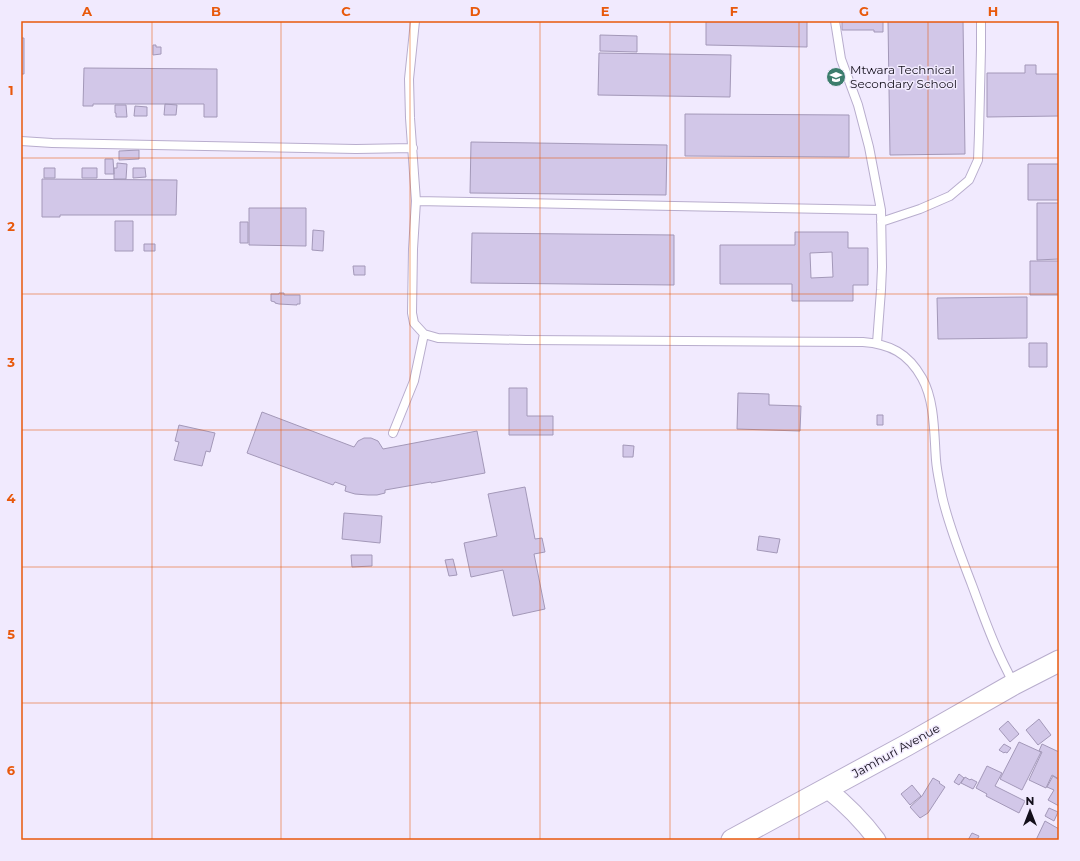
<svg xmlns="http://www.w3.org/2000/svg" width="1080" height="861" viewBox="0 0 1080 861" font-family="Montserrat,sans-serif">
	<rect width="100%" height="100%" fill="#f1eafe"/>
	<path fill="#d2c7e8" stroke="#a398b8" fill-rule="evenodd" d="M 706,21 L 807,21 L 807,47 L 706,45 Z
		M 842,21 L 883,21 L 883,32 L 874,32 L 874,30 L 842,30 Z
		M 888,21 L 963,21 L 965,154 L 890,155 Z
		M 600,35 L 637,36 L 637,52 L 600,51 Z
		M 21,38 L 24,38 L 24,74 L 21,74 Z
		M 153,45 L 156,45 L 156,47 L 161,47 L 161,54 L 153,55 Z
		M 599,53 L 731,55 L 730,97 L 598,95 Z
		M 1025,65 L 1036,65 L 1036,74 L 1059,74 L 1059,116 L 987,117 L 987,73 L 1025,73 Z
		M 84,68 L 217,69 L 217,117 L 204,117 L 204,104 L 93,104 L 93,106 L 83,106 Z
		M 165,104 L 177,105 L 176,115 L 164,115 Z
		M 115,105 L 126,105 L 127,117 L 116,117 L 116,113 L 115,113 Z
		M 135,106 L 147,107 L 147,116 L 134,116 Z
		M 685,114 L 849,115 L 849,157 L 685,156 Z
		M 471,142 L 667,145 L 666,195 L 470,193 Z
		M 139,150 L 139,159 L 119,160 L 119,151 Z
		M 105,159 L 113,159 L 114,174 L 105,174 Z
		M 117,163 L 127,164 L 126,179 L 114,179 L 114,168 L 117,168 Z
		M 1028,164 L 1059,164 L 1059,200 L 1028,200 Z
		M 44,168 L 55,168 L 55,178 L 44,178 Z
		M 82,168 L 97,168 L 97,178 L 82,178 Z
		M 133,168 L 145,168 L 146,177 L 133,178 Z
		M 42,179 L 177,180 L 176,215 L 60,215 L 60,217 L 42,217 Z
		M 1037,203 L 1059,203 L 1059,259 L 1037,260 Z
		M 249,208 L 306,208 L 306,246 L 249,245 Z
		M 115,221 L 133,221 L 133,251 L 115,251 Z
		M 240,222 L 248,222 L 248,243 L 240,243 Z
		M 313,230 L 324,231 L 323,251 L 312,250 Z
		M 795,232 L 848,232 L 848,248 L 868,248 L 868,285 L 853,285 L 853,301 L 792,301 L 792,284 L 720,284 L 720,245 L 795,245 ZM 832,252 L 833,277 L 811,278 L 810,253 Z
		M 472,233 L 674,235 L 674,285 L 471,283 Z
		M 144,244 L 155,244 L 155,251 L 144,251 Z
		M 1030,261 L 1059,261 L 1059,295 L 1030,295 Z
		M 353,266 L 365,266 L 365,275 L 354,275 Z
		M 279,293 L 284,293 L 284,295 L 300,295 L 300,304 L 297,304 L 297,305 L 279,304 L 275,303 L 275,302 L 271,301 L 271,294 L 279,294 Z
		M 1027,297 L 1027,338 L 938,339 L 937,298 Z
		M 1029,343 L 1047,343 L 1047,367 L 1029,367 Z
		M 509,388 L 527,388 L 527,416 L 553,416 L 553,435 L 509,435 Z
		M 738,393 L 769,394 L 769,405 L 801,406 L 800,431 L 737,429 Z
		M 262,412 L 354,447 L 358,441 L 364,438 L 371,438 L 378,441 L 383,449 L 477,431 L 485,473 L 431,483 L 431,482 L 385,490 L 385,493 L 377,495 L 368,495 L 355,494 L 345,491 L 346,486 L 335,482 L 333,485 L 247,453 Z
		M 877,415 L 883,415 L 883,425 L 877,425 Z
		M 179,425 L 215,433 L 210,452 L 206,451 L 202,466 L 174,460 L 179,442 L 175,441 Z
		M 623,445 L 634,446 L 633,457 L 623,457 Z
		M 525,487 L 535,539 L 542,538 L 545,552 L 534,554 L 545,609 L 513,616 L 503,570 L 471,577 L 464,543 L 497,536 L 488,494 Z
		M 344,513 L 382,516 L 380,543 L 342,539 Z
		M 759,536 L 780,539 L 777,553 L 757,550 Z
		M 351,555 L 372,555 L 372,566 L 352,567 Z
		M 453,559 L 457,575 L 449,576 L 445,560 Z
		M 1039,719 L 1051,735 L 1038,745 L 1026,730 Z
		M 1008,721 L 1019,734 L 1010,742 L 999,729 Z
		M 1019,742 L 1041,752 L 1022,790 L 1000,779 Z
		M 1004,744 L 1011,748 L 1007,753 L 1005,752 L 1004,753 L 999,750 Z
		M 1042,744 L 1059,752 L 1059,779 L 1052,775 L 1046,788 L 1029,780 L 1042,752 L 1039,751 Z
		M 987,766 L 1002,773 L 995,786 L 1025,801 L 1019,813 L 986,796 L 987,794 L 976,788 Z
		M 959,774 L 964,778 L 959,785 L 954,782 Z
		M 1053,776 L 1059,780 L 1059,806 L 1048,800 L 1054,790 L 1047,787 Z
		M 965,777 L 970,780 L 971,779 L 977,782 L 973,789 L 961,783 Z
		M 933,778 L 940,782 L 939,783 L 945,787 L 928,813 L 920,818 L 910,807 L 922,796 Z
		M 912,785 L 921,796 L 910,805 L 901,794 Z
		M 1049,808 L 1058,812 L 1054,821 L 1045,816 Z
		M 1045,821 L 1059,829 L 1059,840 L 1036,840 Z
		M 972,833 L 979,836 L 977,840 L 968,840 Z"/>
	<g fill="none" stroke-linecap="round" stroke-linejoin="round">
		<g stroke="#b8adcd" stroke-width="10">
			<path id="service" d="M 415,21 L 409,79 L 410,118 L 416,201 L 413,249 L 412,313 L 414,323 L 424,334 L 438,338 L 526,340 L 863,342 C 890,344 908,353 922,378 C 935,401 934,434 936,460 C 937,473 940,484 942,496 C 949,527 961,556 972,585 C 981,609 989,633 1000,656 C 1004,665 1009,674 1013,683
				M 835,21 L 841,59 L 858,105 L 869,147 L 881,210 L 882,267 L 881,290 L 877,343
				M 21,141 L 52,143 L 356,149 L 413,148
				M 416,201 L 881,210
				M 881,222 L 920,209 L 950,196 L 969,180 L 978,160 L 979,133 L 981,49 L 981,21
				M 393,433 L 414,381 L 424,334"/>
		</g>
		<g stroke="#b8adcd" stroke-width="19">
			<path id="minor" d="M 827,789 C 846,804 862,820 877,840"/>
		</g>
		<g stroke="#b8adcd" stroke-width="23">
			<path id="tertiary" d="M 732,840 L 907,745 L 1014,684 L 1059,661"/>
		</g>
		<use href="#service" stroke="#fff" stroke-width="8"/>
		<use href="#minor" stroke="#fff" stroke-width="17"/>
		<use href="#tertiary" stroke="#fff" stroke-width="21"/>
	</g>
	<path fill="none" stroke="#e8590c" stroke-width="1" stroke-opacity="0.55" d="M 152,21 L 152,840M 281,21 L 281,840M 410,21 L 410,840M 540,21 L 540,840M 670,21 L 670,840M 799,21 L 799,840M 928,21 L 928,840M 21,158 L 1059,158M 21,294 L 1059,294M 21,430 L 1059,430M 21,567 L 1059,567M 21,703 L 1059,703"/>
	<defs>
		<g id="school-disc" transform="scale(1)"><circle r="9.5" fill="#3c7d6c" stroke="#f1eafe"/><path d="M0-5L7-2L0 1L-7-2ZM-4 1L0 2.5L4 1V4Q0 6-4 4Z" fill="#fff"/></g>
	</defs>
	<g fill-rule="evenodd">
		<use href="#school-disc" x="836" y="77"/>
	</g>
	<g text-anchor="middle" stroke-width="3" stroke-linejoin="round" paint-order="stroke">
		<g font-size="12" fill="#130f1a" stroke="#f1eafe" text-anchor="start">
			<text x="850" y="74">Mtwara Technical<tspan x="850" dy="14">Secondary School</tspan></text>
		</g>
		<g font-size="12" fill="#130f1a" stroke="#f1eafe">
			<text transform="translate(896 751) rotate(-29)" y="4">Jamhuri Avenue</text>
		</g>
	</g>
	<rect width="1080" height="861" fill="none" stroke="#f1eafe" stroke-width="44"/>
	<g transform="translate(1030 811)" stroke="#f1eafe" stroke-width="3" paint-order="stroke">
	<path d="M0-3L7 15L0 10L-7 15Z" fill="#130f1a"/>
	<text y="-6" font-size="11" font-weight="bold" text-anchor="middle" fill="#130f1a">N</text>
	</g>
	<rect x="22" y="22" width="1036" height="817" fill="none" stroke="#e8590c" stroke-width="1.5"/>
	<g font-size="13" text-anchor="middle" font-weight="bold" fill="#e8590c">
		<text x="87" y="16">A</text>
		<text x="216" y="16">B</text>
		<text x="346" y="16">C</text>
		<text x="475" y="16">D</text>
		<text x="605" y="16">E</text>
		<text x="734" y="16">F</text>
		<text x="864" y="16">G</text>
		<text x="993" y="16">H</text>
		<text x="11" y="95">1</text>
		<text x="11" y="231">2</text>
		<text x="11" y="367">3</text>
		<text x="11" y="503">4</text>
		<text x="11" y="639">5</text>
		<text x="11" y="775">6</text>
	</g>
</svg>
